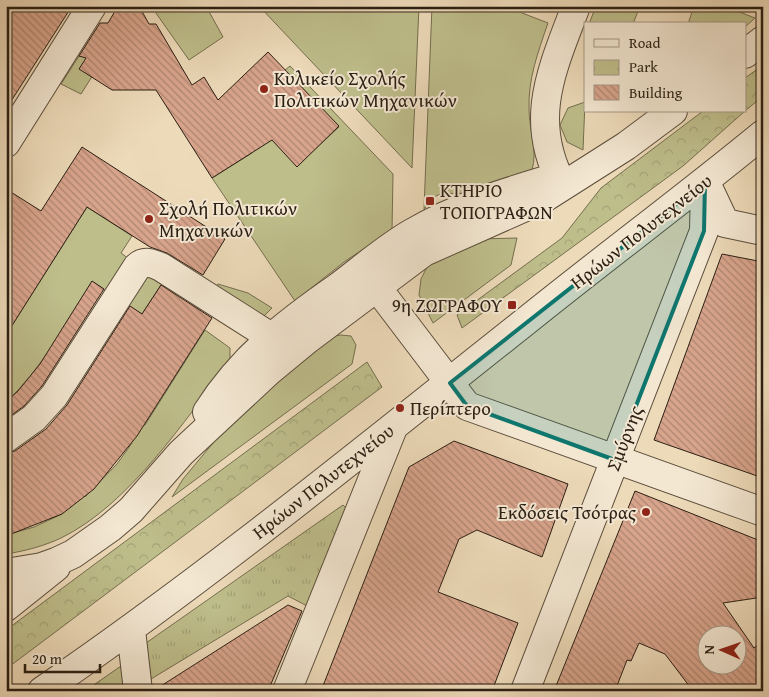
<svg xmlns="http://www.w3.org/2000/svg" width="769" height="697" viewBox="0 0 769 697" font-family="'Gentium Book Plus',serif">
	<defs>
		<pattern id="forest-crowns" width="20" height="18" patternUnits="userSpaceOnUse" patternTransform="scale(1.25)"><rect width="20" height="18" fill="#bebe8b"/><path d="M2 6a3 3 0 1 1 6 0M12 15a3 3 0 1 1 6 0" fill="none" stroke="#a3a377"/></pattern>
		<pattern id="park-tufts" width="24" height="20" patternUnits="userSpaceOnUse" patternTransform="scale(1.25)"><rect width="24" height="20" fill="#bebe8b"/><path d="M3 7l-1-3M5 7V3M7 7l1-3M15 17l-1-3M17 17v-4M19 17l1-3" fill="none" stroke="#a3a377"/></pattern>
		<pattern id="building-back-hatch" width="6" height="6" patternUnits="userSpaceOnUse" patternTransform="scale(1.25)"><rect width="6" height="6" fill="#d8a48c"/><path d="M-1 5l2 2M0 0l6 6M5-1l2 2" fill="none" stroke="#af8571"/></pattern>
	</defs>
	<rect width="100%" height="100%" fill="#eddab9"/>
	<filter id="stains"><feTurbulence type="fractalNoise" baseFrequency=".004" numOctaves="4"/><feColorMatrix values="0 0 0 0 .2 0 0 0 0 .09 0 0 0 0 .02 0 0 0 .5 -.17"/></filter>
	<radialGradient id="worn" r=".72"><stop offset=".6" stop-color="#630" stop-opacity="0"/><stop offset="1" stop-color="#630" stop-opacity=".3"/></radialGradient>
	<path fill="#bebe8b" stroke="#746e4f" d="M 151,6 L 206,6 L 223,37 L 189,60 Z
		M 259,6 L 419,6 L 412,168 Z
		M 432,6 L 504,6 L 548,23 C 538,52 528,79 529,109 C 529,130 538,150 532,170 L 459,194 L 443,193 L 436,196 L 424,209 Z
		M 596,6 L 640,6 L 633,24 L 589,24 Z
		M 694,6 L 724,6 L 755,18 L 745,27 L 745,24 L 688,24 Z
		M 79,56 L 105,56 L 81,94 L 61,84 Z
		M 290,66 L 393,174 L 392,230 L 344,262 L 295,301 L 212,178 L 252,153 L 243,108 L 297,166 L 339,127 L 285,70 Z
		M 585,102 L 583,150 L 567,142 L 560,125 L 568,108 Z
		M 87,207 L 132,236 L 121,253 L 129,259 L 108,292 L 92,282 C 66,323 42,369 6,402 L 6,335 Z
		M 517,238 L 511,265 L 433,323 L 419,295 L 421,279 L 428,265 L 479,239 Z
		M 149,276 L 163,282 L 142,314 L 127,305 L 145,278 Z
		M 218,284 L 248,293 L 272,308 L 261,319 L 215,289 Z
		M 205,330 L 230,348 L 230,361 C 185,420 129,505 61,538 C 44,546 25,551 6,554 L 6,535 L 34,527 L 62,514 L 53,497 L 73,482 L 85,497 L 117,464 L 132,443 L 118,433 L 145,425 Z
		M 341,335 L 351,336 L 356,345 L 352,364 L 172,497 L 183,479 L 223,431 L 272,382 L 328,337 Z"/>
	<path fill="url(#forest-crowns)" stroke="#746e4f" d="M 763,65 L 763,96 L 745,111 L 745,78 Z
		M 703,111 L 745,111 L 683,166 L 462,328 L 457,315 L 562,238 L 601,188 Z
		M 367,362 L 382,387 L 6,669 L 6,630 Z"/>
	<path fill="url(#park-tufts)" stroke="#746e4f" d="M 343,505 L 349,511 L 311,608 L 288,596 L 151,679 L 146,643 Z
		M 121,666 L 125,690 L 85,691 Z"/>
	<path fill="url(#building-back-hatch)" stroke="#2b1f13" fill-rule="evenodd" d="M 6,6 L 72,6 L 6,109 Z
		M 118,6 L 139,6 L 149,24 L 156,24 L 192,85 L 204,77 L 218,100 L 268,52 L 339,126 L 297,167 L 272,140 L 212,178 L 156,90 L 112,90 L 79,69 L 86,58 L 79,56 L 100,23 L 108,23 Z
		M 82,147 L 225,239 L 203,275 L 167,253 L 150,247 L 87,207 L 6,335 L 6,189 L 41,211 Z
		M 722,254 L 763,262 L 763,478 L 654,440 Z
		M 92,281 L 104,289 L 42,386 L 24,406 L 6,419 L 6,402 L 18,391 L 40,364 Z
		M 161,285 L 212,318 L 137,436 L 94,489 L 62,514 L 6,536 L 6,453 L 15,451 L 46,429 L 67,405 L 130,306 L 142,314 Z
		M 454,441 L 568,484 L 542,557 L 477,530 L 459,539 L 438,592 L 518,623 L 492,691 L 321,691 L 409,467 Z
		M 635,491 L 763,542 L 763,597 L 723,603 L 754,648 L 763,641 L 763,680 L 747,691 L 693,691 L 665,654 L 639,643 L 631,661 L 627,660 L 615,691 L 554,691 ZM 706,634 L 736,634 L 736,664 L 706,664 Z
		M 288,605 L 302,611 L 268,691 L 153,691 Z"/>
	<g fill="none" stroke-linecap="round" stroke-linejoin="round">
		<g stroke="#5c4e3c" stroke-width="30">
			<path id="minor" d="M 745,54 L 763,40
				M 6,143 L 92,6
				M 707,185 L 725,223 L 763,231
				M 563,186 C 527,120 552,70 576,6
				M 366,273 L 467,406 L 763,512
				M 207,412 C 242,357 286,323 338,287 C 362,269 386,248 412,233 C 454,208 503,193 550,179
				M 6,438 L 34,418 L 54,396 L 137,267 C 144,260 152,263 161,267 L 271,337
				M 6,573 L 42,567 L 56,562 L 73,554 L 110,528 L 131,510 L 181,453 L 268,372 L 308,339 L 424,252 L 541,200 L 626,146 L 673,111
				M 6,607 L 56,567
				M 131,630 L 138,691
				M 42,691 C 210,576 367,447 526,321 C 604,258 685,198 763,134
				M 287,691 L 393,428
				M 525,691 L 704,231 L 705,182"/>
		</g>
		<use href="#minor" stroke="#f3e7d2" stroke-width="28"/>
	</g>
	<path fill="#0f766e" fill-opacity="0.2" stroke="#0f766e" stroke-width="4" stroke-linejoin="round" d="M 705,182 L 704,231 L 615,460 L 467,406 L 450,383 Z"/>
	<g fill="#8f2418" stroke="#f3e7d2" stroke-width="2">
		<circle cx="264" cy="89" r="5"/>
		<rect x="425" y="196" width="10" height="10" rx="2.5"/>
		<circle cx="149" cy="219" r="5"/>
		<rect x="507" y="300" width="10" height="10" rx="2.5"/>
		<circle cx="400" cy="408" r="5"/>
		<circle cx="646" cy="512" r="5"/>
	</g>
	<g text-anchor="middle" stroke-width="4" stroke-linejoin="round" paint-order="stroke">
		<g font-size="19" fill="#2b1f13" stroke="#f3e7d2" text-anchor="start">
			<text x="274" y="85">Κυλικείο Σχολής<tspan x="274" dy="22">Πολιτικών Μηχανικών</tspan></text>
			<text x="440" y="197">ΚΤΗΡΙΟ<tspan x="440" dy="22">ΤΟΠΟΓΡΑΦΩΝ</tspan></text>
			<text x="159" y="215">Σχολή Πολιτικών<tspan x="159" dy="22">Μηχανικών</tspan></text>
			<text x="502" y="312" text-anchor="end">9η ΖΩΓΡΑΦΟΥ</text>
			<text x="410" y="415">Περίπτερο</text>
			<text x="636" y="519" text-anchor="end">Εκδόσεις Τσότρας</text>
		</g>
		<g font-size="19" fill="#2b1f13" stroke="#f3e7d2">
			<text transform="translate(641 231) rotate(-38)" y="7">Ηρώων Πολυτεχνείου</text>
			<text transform="translate(624 438) rotate(-69)" y="7">Σμύρνης</text>
			<text transform="translate(323 481) rotate(-38)" y="7">Ηρώων Πολυτεχνείου</text>
		</g>
	</g>
	<rect width="769" height="697" fill="none" stroke="#eddab9" stroke-width="25"/>
	<rect x="8" y="8" width="754" height="682" fill="none" stroke="#2b1f13" stroke-width="2.5"/>
	<rect x="12" y="12" width="744" height="672" fill="none" stroke="#2b1f13"/>
	<rect x="584" y="22" width="162" height="90" fill="#f3e7d2" stroke="#a39786"/>
	<rect x="594" y="39" width="25" height="8" fill="#f3e7d2" stroke="#a39786"/>
	<text x="629" y="48" font-size="15" fill="#2b1f13">Road</text>
	<rect x="594" y="60" width="25" height="15" fill="url(#park-tufts)" stroke="#a39786"/>
	<text x="629" y="72" font-size="15" fill="#2b1f13">Park</text>
	<rect x="594" y="85" width="25" height="15" fill="url(#building-back-hatch)" stroke="#a39786"/>
	<text x="629" y="98" font-size="15" fill="#2b1f13">Building</text>
	<g transform="translate(722 650) rotate(272)"><circle r="24" fill="#f3e7d2" stroke="#a39786"/>
	<path d="M0-4L9 19L0 12L-9 19Z" fill="#8f2418"/>
	<text y="-8" font-size="14" font-weight="bold" text-anchor="middle" fill="#2b1f13">N</text>
	</g>
	<path d="M25 664v8h75v-8" fill="none" stroke="#2b1f13" stroke-width="2.5"/>
	<text x="32" y="664" font-size="15" fill="#2b1f13" stroke="#f3e7d2" stroke-width="4" paint-order="stroke">20 m</text>
	<rect width="100%" height="100%" filter="url(#stains)"/>
	<rect width="100%" height="100%" fill="url(#worn)"/>
</svg>
